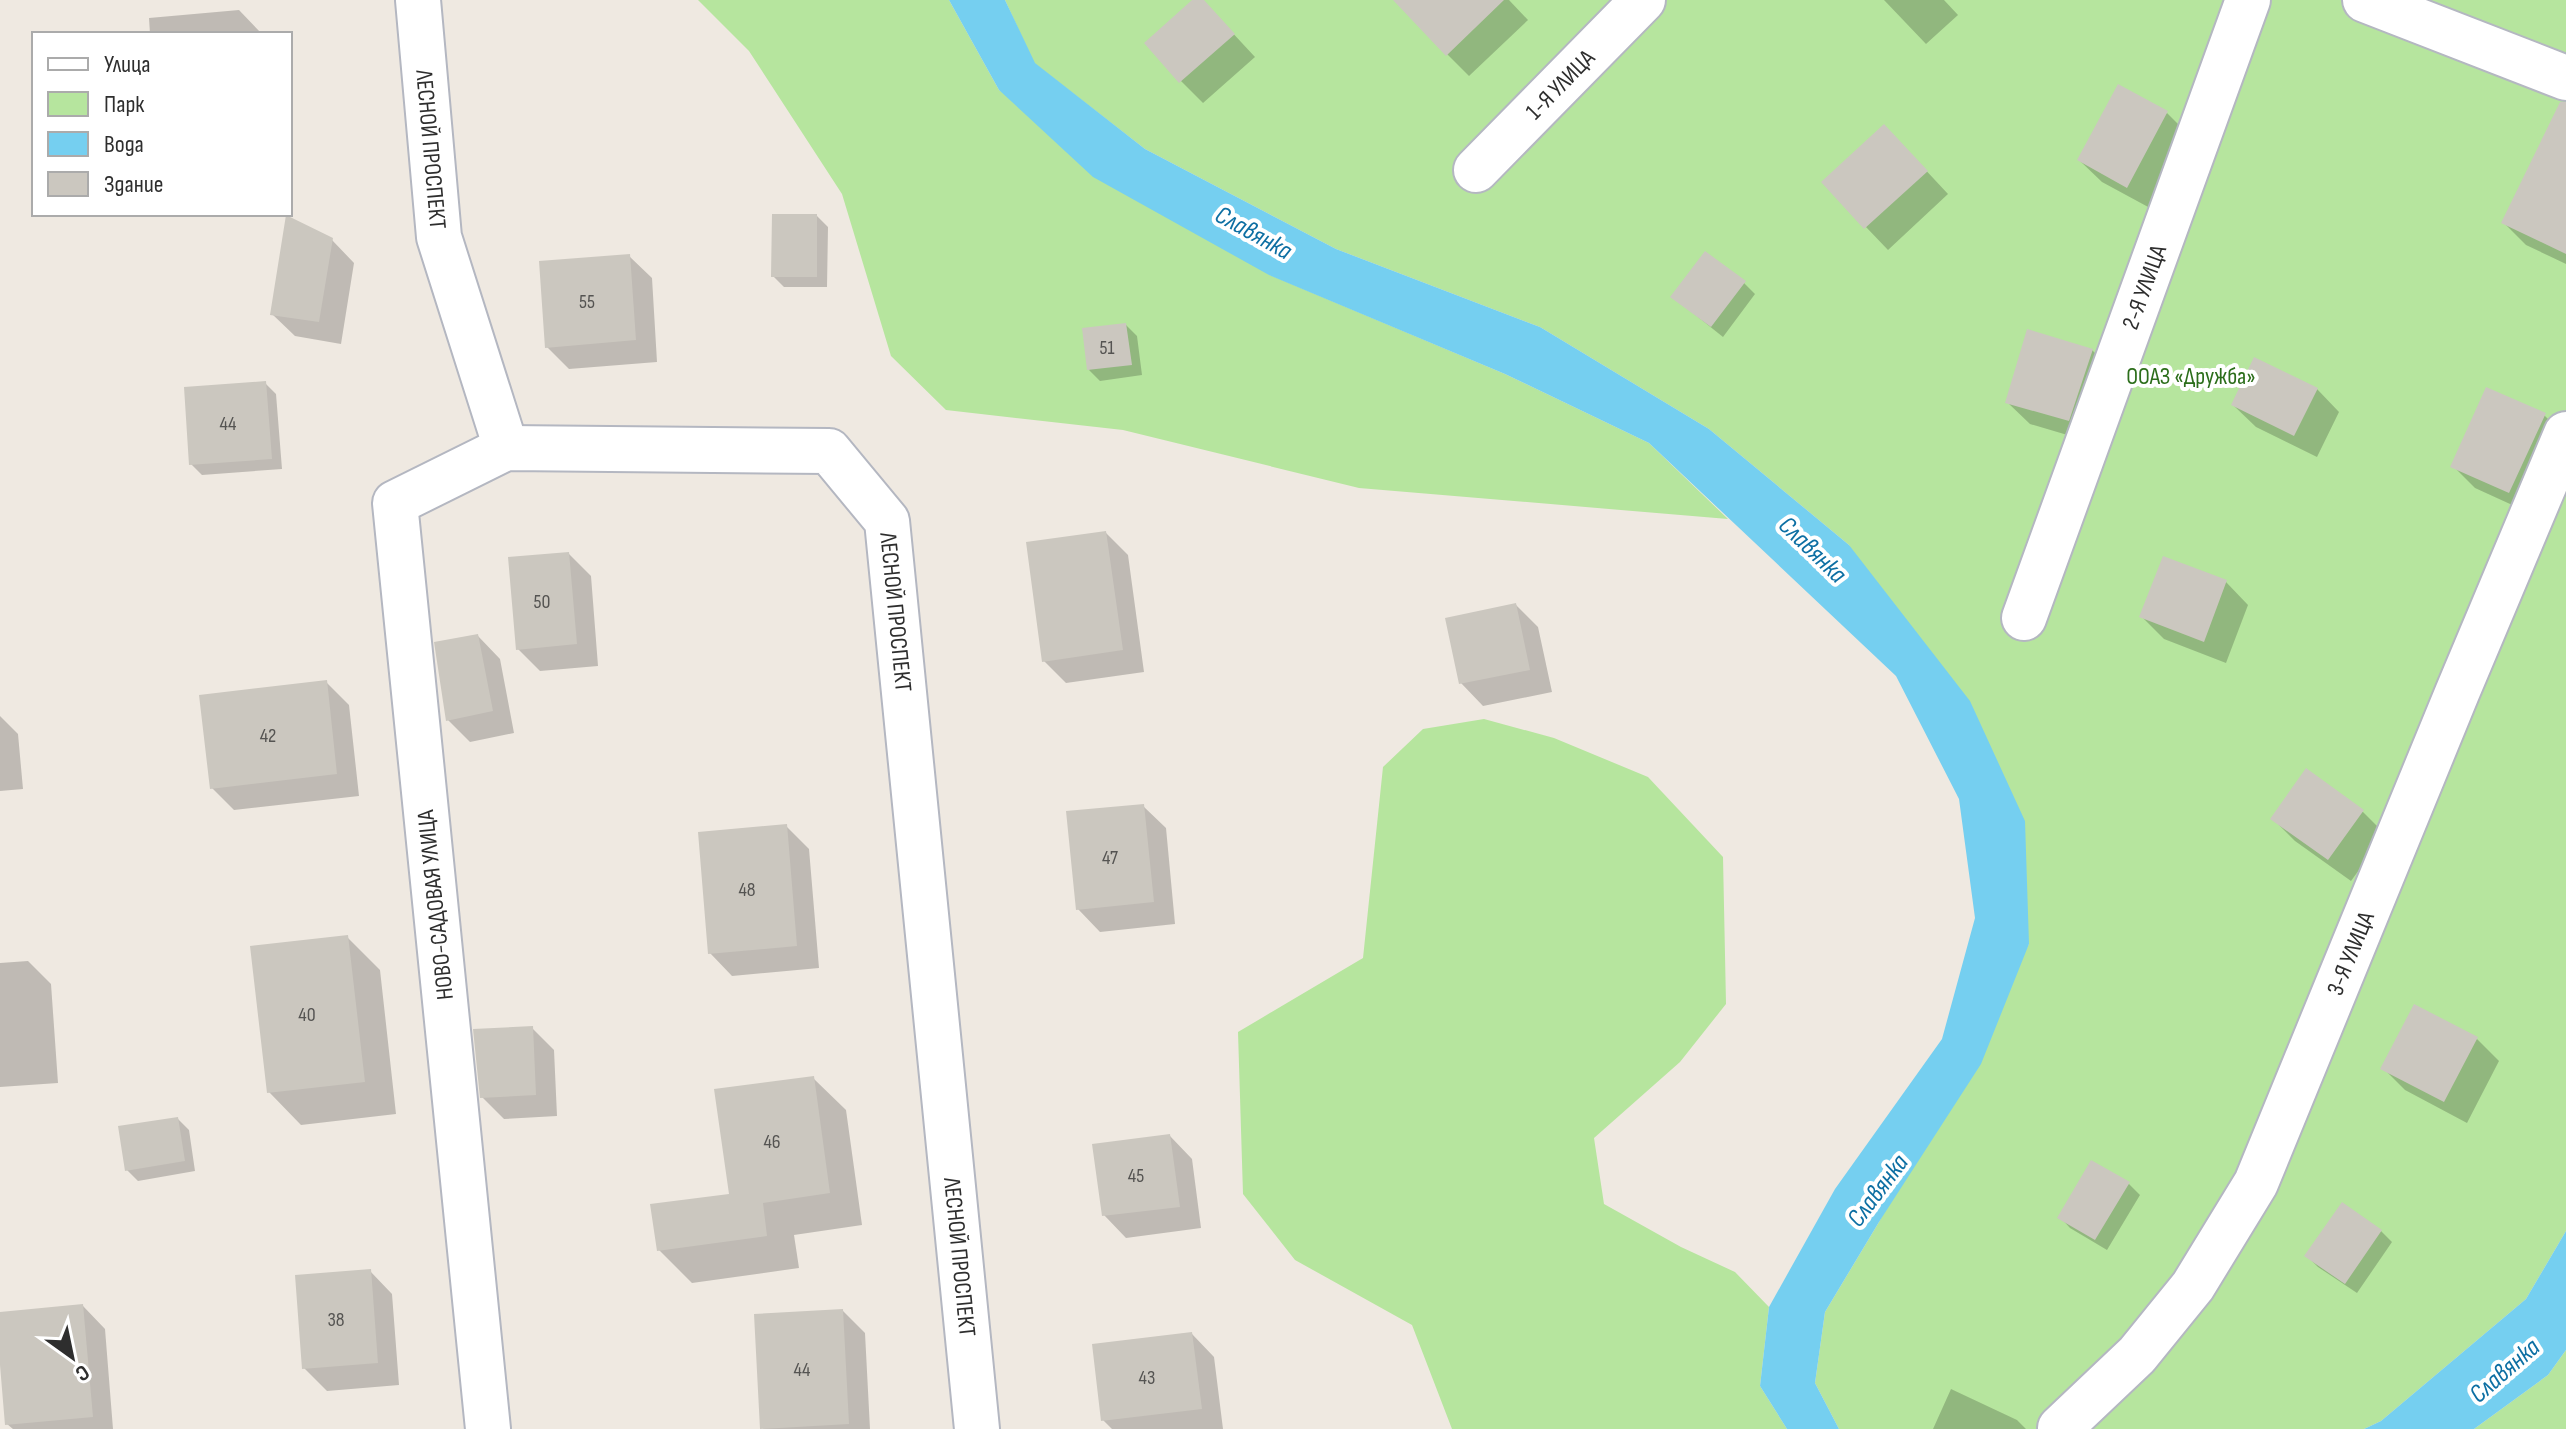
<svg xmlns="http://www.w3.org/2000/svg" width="2566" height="1429" viewBox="0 0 2566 1429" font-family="'Sofia Sans Condensed',sans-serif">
	<rect width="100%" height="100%" fill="#efe9e1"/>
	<path fill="#b6e59e" d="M 698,0 L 949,0 L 999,90 L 1270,275 L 1505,374 L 1649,443 L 1728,519 L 1359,488 L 1123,430 L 946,410 L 891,356 L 842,194 L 749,51 Z
		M 1005,0 L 2566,0 L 2566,1231 L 2526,1299 L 2381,1421 L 2364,1429 L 1839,1429 L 1815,1383 L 1825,1312 L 1879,1222 L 2029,944 L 1849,545 L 1709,429 L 1540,327 L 1336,249 L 1145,149 L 1034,63 Z
		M 1484,719 L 1554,738 L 1648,777 L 1723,857 L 1726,1004 L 1680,1062 L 1594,1138 L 1604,1204 L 1681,1247 L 1735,1272 L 1769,1307 L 1760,1386 L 1787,1429 L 1452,1429 L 1412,1325 L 1295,1260 L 1243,1194 L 1238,1032 L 1363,958 L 1383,767 L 1423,729 Z
		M 2566,1350 L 2566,1429 L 2474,1429 L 2548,1375 Z"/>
	<path fill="#75cff0" d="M 949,0 L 1005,0 L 1035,63 L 1145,149 L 1336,249 L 1540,327 L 1709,429 L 1849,545 L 1970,701 L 2025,821 L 2029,944 L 1981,1064 L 1879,1222 L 1825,1312 L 1815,1383 L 1839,1429 L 1787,1429 L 1760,1386 L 1769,1307 L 1835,1189 L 1942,1039 L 1975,918 L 1959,799 L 1896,676 L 1649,443 L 1505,374 L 1269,275 L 1093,177 L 999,90 Z
		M 2566,1231 L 2566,1350 L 2548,1375 L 2474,1429 L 2364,1429 L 2381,1421 L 2526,1299 Z"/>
	<path fill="#0003" d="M 1195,0 L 1202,0 L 1255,57 L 1203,103 L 1181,81 Z
		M 1420,0 L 1509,0 L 1528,20 L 1469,76 L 1447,54 Z
		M 1884,0 L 1944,0 L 1958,15 L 1926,44 Z
		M 239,10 L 262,34 L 150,34 L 149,18 Z
		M 2167,113 L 2189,135 L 2150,208 L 2102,182 L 2079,160 Z
		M 2566,134 L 2566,264 L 2526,245 L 2504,223 Z
		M 1906,149 L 1948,194 L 1888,250 L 1866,227 Z
		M 817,216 L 828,227 L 827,287 L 784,287 L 773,276 Z
		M 332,240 L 354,263 L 341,344 L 295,336 L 272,314 Z
		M 629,256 L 652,278 L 657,362 L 569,369 L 547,347 Z
		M 1744,283 L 1755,294 L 1723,337 L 1673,297 Z
		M 1126,325 L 1137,336 L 1142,375 L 1100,381 L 1089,370 Z
		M 2092,350 L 2115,373 L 2091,442 L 2030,424 L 2007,402 Z
		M 265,383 L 276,394 L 282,469 L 202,475 L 191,464 Z
		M 2317,389 L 2339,412 L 2317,457 L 2256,427 L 2233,405 Z
		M 2544,415 L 2566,437 L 2532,514 L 2475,488 L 2453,466 Z
		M 1106,533 L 1128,555 L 1144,672 L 1066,683 L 1044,661 Z
		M 569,554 L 591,576 L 598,666 L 540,671 L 518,649 Z
		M 2226,582 L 2248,605 L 2226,663 L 2164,639 L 2141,616 Z
		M 1516,605 L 1538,627 L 1552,692 L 1483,706 L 1461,683 Z
		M 478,636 L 500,659 L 514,733 L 470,742 L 448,720 Z
		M 326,682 L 349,705 L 359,796 L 234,810 L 212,788 Z
		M 0,716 L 18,734 L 23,789 L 0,791 Z
		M 1143,806 L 1166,828 L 1175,924 L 1100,932 L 1078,909 Z
		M 2363,812 L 2385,834 L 2351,881 L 2295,841 L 2273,819 Z
		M 786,826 L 809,849 L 819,968 L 732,976 L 710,953 Z
		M 348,938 L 380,970 L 396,1114 L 301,1125 L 269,1092 Z
		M 28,961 L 51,984 L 58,1083 L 0,1087 L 0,963 Z
		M 532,1028 L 554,1050 L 557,1116 L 504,1119 L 482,1097 Z
		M 2477,1039 L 2499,1061 L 2467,1123 L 2405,1090 L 2383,1068 Z
		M 813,1078 L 846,1110 L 862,1225 L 794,1235 L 799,1268 L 692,1283 L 659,1250 L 731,1196 Z
		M 178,1119 L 189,1130 L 195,1171 L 138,1181 L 127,1170 Z
		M 1170,1136 L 1192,1159 L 1201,1228 L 1126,1238 L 1104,1215 Z
		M 2129,1184 L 2140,1195 L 2107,1250 L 2070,1228 L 2060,1217 Z
		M 2381,1231 L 2392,1242 L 2357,1293 L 2318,1267 L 2307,1256 Z
		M 370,1271 L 392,1294 L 399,1385 L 327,1391 L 304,1368 Z
		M 83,1306 L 105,1329 L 113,1429 L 13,1429 L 7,1424 L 0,1313 Z
		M 843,1311 L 865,1333 L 870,1429 L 763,1429 Z
		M 1192,1334 L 1214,1357 L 1223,1429 L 1112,1429 L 1103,1420 Z
		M 1951,1389 L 2017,1420 L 2026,1429 L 1933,1429 Z"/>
	<path fill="#cbc7bf" d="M 1192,0 L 1204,0 L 1235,34 L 1179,83 L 1144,43 Z
		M 1393,0 L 1504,0 L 1446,56 Z
		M 2118,84 L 2168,111 L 2127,188 L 2077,160 Z
		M 2560,102 L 2566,102 L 2566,254 L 2501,223 Z
		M 1884,124 L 1928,171 L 1864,229 L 1821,182 Z
		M 772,214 L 817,214 L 817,277 L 771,277 Z
		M 286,215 L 333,238 L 319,322 L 270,315 Z
		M 1705,251 L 1746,281 L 1711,327 L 1670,297 Z
		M 630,254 L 636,340 L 545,348 L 539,261 Z
		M 1126,323 L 1132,365 L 1087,370 L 1082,328 Z
		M 2027,329 L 2093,349 L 2069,421 L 2005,403 Z
		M 2254,357 L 2318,388 L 2294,436 L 2231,405 Z
		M 266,381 L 272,459 L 189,465 L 184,387 Z
		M 2486,387 L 2546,413 L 2509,493 L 2450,467 Z
		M 1106,531 L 1123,650 L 1042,662 L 1026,542 Z
		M 569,552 L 577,644 L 516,650 L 508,557 Z
		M 2163,556 L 2227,580 L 2204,642 L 2139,617 Z
		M 1516,603 L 1530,670 L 1459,684 L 1445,618 Z
		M 478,634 L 493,711 L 446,721 L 434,642 Z
		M 327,680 L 337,774 L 210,789 L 199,695 Z
		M 2306,768 L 2364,810 L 2328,860 L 2270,819 Z
		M 1144,804 L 1154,902 L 1076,910 L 1066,811 Z
		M 787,824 L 797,946 L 708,954 L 698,832 Z
		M 348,935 L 365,1082 L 267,1093 L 250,946 Z
		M 2414,1004 L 2478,1037 L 2444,1102 L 2380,1069 Z
		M 533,1026 L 536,1095 L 480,1098 L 473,1029 Z
		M 814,1076 L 830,1193 L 763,1203 L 767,1236 L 657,1251 L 650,1204 L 729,1194 L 714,1089 Z
		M 178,1117 L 185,1161 L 125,1171 L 118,1126 Z
		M 1170,1134 L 1180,1207 L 1102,1216 L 1092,1144 Z
		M 2091,1160 L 2130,1182 L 2095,1240 L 2057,1218 Z
		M 2342,1202 L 2382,1230 L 2345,1284 L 2304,1256 Z
		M 371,1269 L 378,1363 L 302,1369 L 295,1275 Z
		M 83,1304 L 93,1417 L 5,1425 L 0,1365 L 0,1312 Z
		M 843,1309 L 849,1424 L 760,1429 L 754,1314 Z
		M 1192,1332 L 1202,1409 L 1101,1421 L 1092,1344 Z"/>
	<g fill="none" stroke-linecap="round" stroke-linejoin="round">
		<g stroke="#b4b7c1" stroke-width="48">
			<g id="minor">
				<path id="s1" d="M 418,0 L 439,237 L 506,448"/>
				<path d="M 2365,0 L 2566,78"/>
				<path id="s2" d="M 1476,170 L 1643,0"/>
				<path id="s3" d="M 2024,618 L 2248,0"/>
				<path id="s4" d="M 2060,1428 L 2137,1355 L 2193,1286 L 2256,1183 L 2457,693 L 2566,434"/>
				<path id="s5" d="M 488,1429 L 395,503 L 506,448 L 829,451 L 887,521 L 977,1429"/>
			</g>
		</g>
		<use href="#minor" stroke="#fff" stroke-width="44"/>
	</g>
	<g text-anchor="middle" stroke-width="8" stroke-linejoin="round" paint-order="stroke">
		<g font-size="20" fill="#555452">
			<text x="587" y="308">55</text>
			<text x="1107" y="354">51</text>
			<text x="228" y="430">44</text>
			<text x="542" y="608">50</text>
			<text x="268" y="742">42</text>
			<text x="1110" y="864">47</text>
			<text x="747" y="896">48</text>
			<text x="307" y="1021">40</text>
			<text x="772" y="1148">46</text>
			<text x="1136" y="1182">45</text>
			<text x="336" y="1326">38</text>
			<text x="802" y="1376">44</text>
			<text x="1147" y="1384">43</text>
		</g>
		<g font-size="24" fill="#2e2e2e" stroke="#fff">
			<text dy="8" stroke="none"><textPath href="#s2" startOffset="120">1-Я УЛИЦА</textPath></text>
			<text dy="8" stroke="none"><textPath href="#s1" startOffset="150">ЛЕСНОЙ ПРОСПЕКТ</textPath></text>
			<text dy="8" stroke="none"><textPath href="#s3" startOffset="352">2-Я УЛИЦА</textPath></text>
			<text dy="8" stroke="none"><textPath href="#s5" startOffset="1560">ЛЕСНОЙ ПРОСПЕКТ</textPath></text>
			<text transform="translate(435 905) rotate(-96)" y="8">НОВО-САДОВАЯ УЛИЦА</text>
			<text dy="8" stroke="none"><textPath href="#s4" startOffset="564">3-Я УЛИЦА</textPath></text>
			<text dy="8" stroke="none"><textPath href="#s5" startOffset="2208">ЛЕСНОЙ ПРОСПЕКТ</textPath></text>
		</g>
		<g font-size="24" fill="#2c6e1b" stroke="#fff">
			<text x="2191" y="384">ООАЗ «Дружба»</text>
		</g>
		<g font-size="26" font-style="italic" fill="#0d6fa3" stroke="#fff">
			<text transform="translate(1254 232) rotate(29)" y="9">Славянка</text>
			<text transform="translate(1813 549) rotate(44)" y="9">Славянка</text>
			<text transform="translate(1877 1190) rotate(-53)" y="9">Славянка</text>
			<text transform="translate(2504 1370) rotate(-41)" y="9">Славянка</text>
		</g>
	</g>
	<rect x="32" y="32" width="260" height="184" fill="#ffffff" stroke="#ababab" stroke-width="2"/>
	<rect x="48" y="58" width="40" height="12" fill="#ffffff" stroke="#ababab" stroke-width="2"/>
	<text x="104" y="72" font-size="24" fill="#2e2e2e">Улица</text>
	<rect x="48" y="92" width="40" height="24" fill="#b6e59e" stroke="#ababab" stroke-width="2"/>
	<text x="104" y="112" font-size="24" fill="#2e2e2e">Парк</text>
	<rect x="48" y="132" width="40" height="24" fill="#75cff0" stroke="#ababab" stroke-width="2"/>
	<text x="104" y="152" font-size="24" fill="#2e2e2e">Вода</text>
	<rect x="48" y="172" width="40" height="24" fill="#cbc7bf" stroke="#ababab" stroke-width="2"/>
	<text x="104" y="192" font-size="24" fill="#2e2e2e">Здание</text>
	<g transform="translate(72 1357) rotate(147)" stroke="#ffffff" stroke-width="6" paint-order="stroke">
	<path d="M0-6L14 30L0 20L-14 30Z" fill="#2e2e2e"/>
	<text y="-12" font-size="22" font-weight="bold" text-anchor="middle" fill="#2e2e2e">С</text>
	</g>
</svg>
